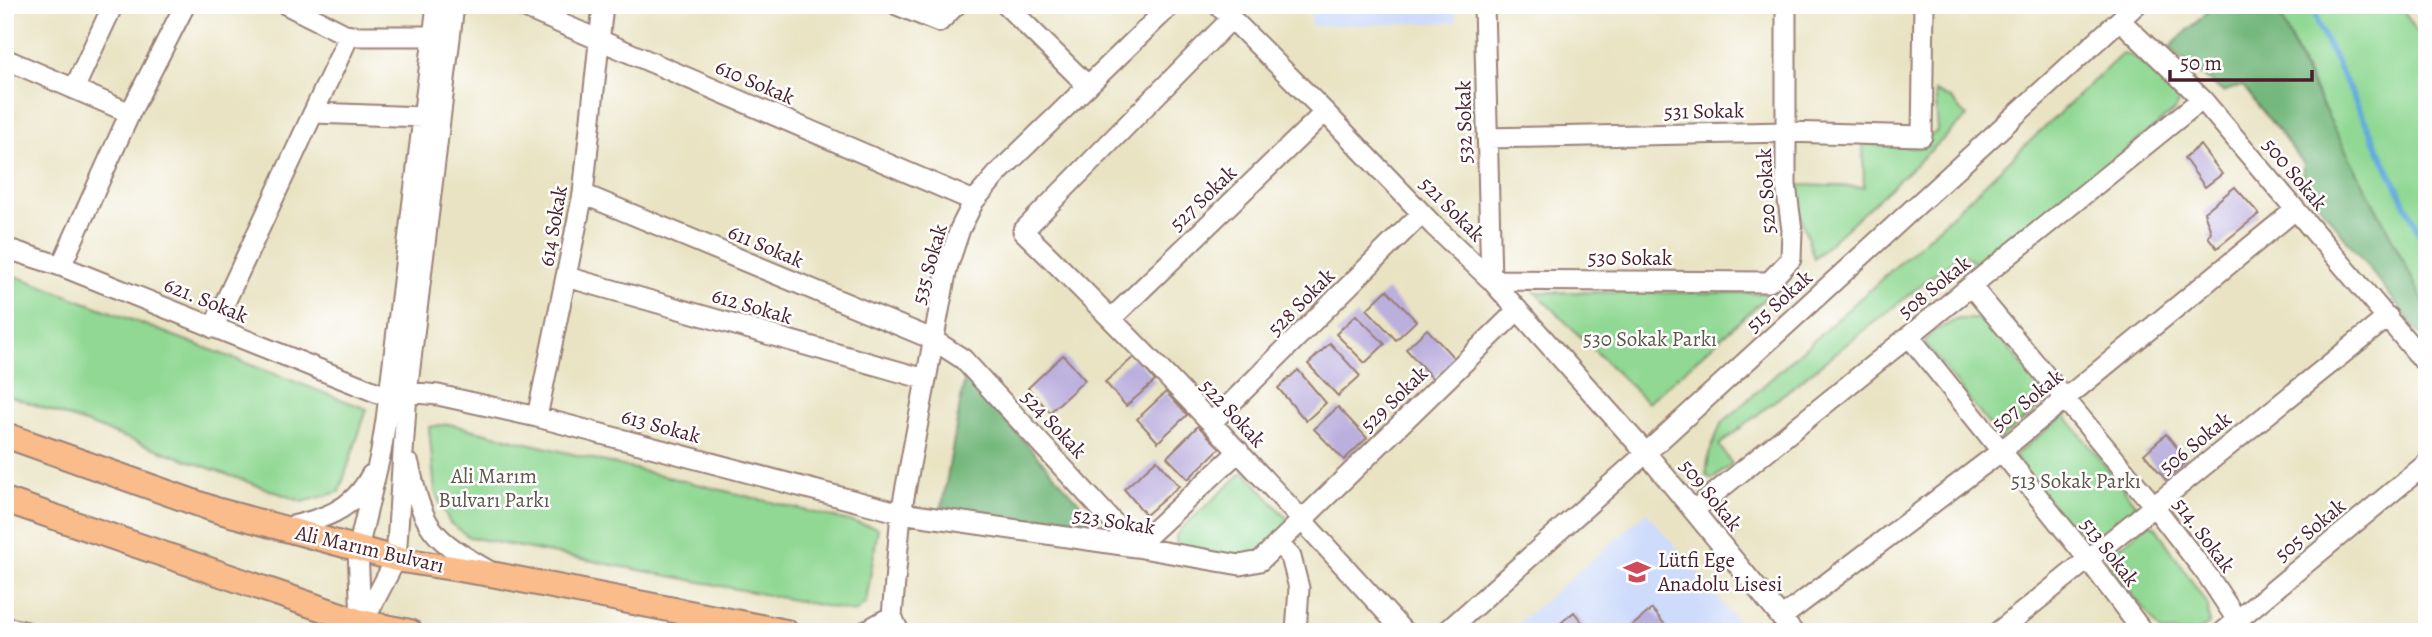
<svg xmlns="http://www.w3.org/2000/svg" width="2432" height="637" viewBox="0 0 2432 637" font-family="Alegreya,serif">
	<rect width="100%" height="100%" fill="#fff"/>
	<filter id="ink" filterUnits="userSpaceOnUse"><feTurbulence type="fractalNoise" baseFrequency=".0143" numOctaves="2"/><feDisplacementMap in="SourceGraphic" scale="14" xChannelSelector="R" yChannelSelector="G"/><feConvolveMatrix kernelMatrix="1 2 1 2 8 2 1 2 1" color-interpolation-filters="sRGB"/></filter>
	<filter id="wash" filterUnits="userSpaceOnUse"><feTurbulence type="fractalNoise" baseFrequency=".00686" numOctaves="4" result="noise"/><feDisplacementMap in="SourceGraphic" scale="28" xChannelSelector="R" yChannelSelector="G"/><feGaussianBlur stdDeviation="1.57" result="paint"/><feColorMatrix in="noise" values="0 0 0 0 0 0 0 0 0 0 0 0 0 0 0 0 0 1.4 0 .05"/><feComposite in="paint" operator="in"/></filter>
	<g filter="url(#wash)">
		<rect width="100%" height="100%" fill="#e9e3c3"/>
		<path fill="#cedbfa" d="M 1311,5 L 1456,5 L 1456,22 L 1311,26 Z
			M 1647,512 L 1746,632 L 1508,632 Z"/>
		<path fill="#90d893" stroke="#6d7c5f" stroke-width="2" d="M 2276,5 L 2400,5 L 2427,48 L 2427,309 C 2377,207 2320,110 2276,5 Z
			M 2122,54 L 2133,56 L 2181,99 L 2175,110 L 1981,269 L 1963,253 L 1958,256 L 1719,445 L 1732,464 L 1713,479 L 1706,476 L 1709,454 L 1721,424 L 1936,230 Z
			M 1935,91 L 1951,99 L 1967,117 L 1814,258 L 1800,215 L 1798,185 L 1864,187 L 1863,144 L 1917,147 L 1938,130 Z
			M 5,272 L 367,409 L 339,492 L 303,502 L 5,394 Z
			M 1535,292 L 1771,293 L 1648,403 Z
			M 1958,319 L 1979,319 L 1999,336 L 2049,399 L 2000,439 L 1924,342 L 1932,332 Z
			M 2065,415 L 2137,506 L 2086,548 L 2014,456 Z
			M 449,424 L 878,528 L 866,602 L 855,612 L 469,537 L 450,523 L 435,492 L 429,427 Z
			M 1244,471 L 1293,525 L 1256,558 L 1177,549 L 1176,536 L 1181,529 Z
			M 2148,524 L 2155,526 L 2208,606 L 2209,624 L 2197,632 L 2162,632 L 2110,566 L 2110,555 Z"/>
		<path fill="#74b87d" stroke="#5f6c54" stroke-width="2" d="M 2215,5 L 2276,5 L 2301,65 L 2392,238 L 2427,309 L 2427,343 L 2301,181 L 2304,164 L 2242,85 L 2223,92 L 2169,48 Z
			M 965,376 L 1107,533 L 1100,538 L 941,512 Z"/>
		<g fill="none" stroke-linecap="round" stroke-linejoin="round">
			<path stroke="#64abdb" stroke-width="6" d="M 2313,5 L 2319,27 L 2427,248"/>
		</g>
		<g id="blocks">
			<path fill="#bbafde" d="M 2200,145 L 2222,174 L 2205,187 L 2184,158 Z
				M 2235,187 L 2259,214 L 2217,248 L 2208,237 L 2211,232 L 2204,212 Z
				M 1387,290 L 1416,321 L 1396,340 L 1367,309 Z
				M 1356,315 L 1385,344 L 1365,363 L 1336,334 Z
				M 1427,329 L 1455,359 L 1433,379 L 1406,349 Z
				M 1330,343 L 1360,376 L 1338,396 L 1308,364 Z
				M 1063,355 L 1085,380 L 1050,412 L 1028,388 Z
				M 1135,356 L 1155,381 L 1126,406 L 1105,382 Z
				M 1298,370 L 1326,403 L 1306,421 L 1278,388 Z
				M 1166,392 L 1187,415 L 1158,442 L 1137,419 Z
				M 1338,407 L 1367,438 L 1344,460 L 1314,429 Z
				M 1198,426 L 1220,448 L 1188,479 L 1167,457 Z
				M 2166,434 L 2188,461 L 2166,480 L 2144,454 Z
				M 1157,460 L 1179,486 L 1146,515 L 1124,489 Z
				M 1652,609 L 1671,632 L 1625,632 Z
				M 1574,612 L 1590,632 L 1550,632 Z"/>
		</g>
	</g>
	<g filter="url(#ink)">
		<use href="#blocks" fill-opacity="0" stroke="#9a8177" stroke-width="2"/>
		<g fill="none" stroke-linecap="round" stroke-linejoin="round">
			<g stroke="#9a8177" stroke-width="23">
				<path id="minor" d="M 287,5 L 349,36 L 433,36
					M 518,5 L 974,201
					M 897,5 L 939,22 L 956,5
					M 1006,5 L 1088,86
					M 1218,5 L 1325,112 L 1434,226 L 1491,280 L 1646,453 L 1793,632
					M 1484,5 L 1491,280 L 1769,282 L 1791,259 L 1792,230 L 1786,185 L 1786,5
					M 1232,18 L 1023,231 C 1155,360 1280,495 1404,632
					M 2120,20 L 2202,99 L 2427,365
					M 5,59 L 130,113
					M 74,89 L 113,5
					M 314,113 L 423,117
					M 1487,138 L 1787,132 L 1922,136 L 1924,5
					M 583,194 L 932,339 L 963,359 L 1136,547 L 1239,451
					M 5,248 L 61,266 L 388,397
					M 61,266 L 130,113 L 185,5
					M 567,277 L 925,379
					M 1971,286 L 2154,506 L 2208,576 L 2237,620
					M 1112,318 L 1325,112
					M 213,328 L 349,36
					M 1909,336 L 2088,559 L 2143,632
					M 407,392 L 438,395 L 537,417 L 901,513 L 1136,547 L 1240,565 L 1260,561 L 1518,310
					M 537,417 L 583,194 L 603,5
					M 1212,422 L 1422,213
					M 409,464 C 424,530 430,537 489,571
					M 1694,510 L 2202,99
					M 284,528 C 322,519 352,512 371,475
					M 1278,543 L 1291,557 L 1299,588 L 1296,632
					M 1781,618 L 2000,452 L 2295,210
					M 361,621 L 358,549 L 381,452 L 386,420 L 437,5
					M 5,627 L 27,632
					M 358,632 L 396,559 L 407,392 L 454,5
					M 864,632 L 892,616
					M 899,632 L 892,616 L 901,513 L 947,268 L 960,229 L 974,201 L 999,172 L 1171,5
					M 1446,632 L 1646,453 L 2136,5
					M 1998,632 L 2388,317
					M 2223,632 L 2427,463"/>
			</g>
			<g stroke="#9a8177" stroke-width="28">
				<path id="major" d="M 5,435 L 216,510 L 396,559 L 496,575 L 786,632
					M 5,500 L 361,622 L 410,632"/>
			</g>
			<use href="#minor" stroke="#fff" stroke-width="19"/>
			<use href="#major" stroke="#f9bc8a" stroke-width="24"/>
		</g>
	</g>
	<defs>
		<g id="school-bare" transform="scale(2.1)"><path d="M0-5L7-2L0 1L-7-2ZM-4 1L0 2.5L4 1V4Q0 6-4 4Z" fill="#d1495b" stroke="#fff" stroke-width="2.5" paint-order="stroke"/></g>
	</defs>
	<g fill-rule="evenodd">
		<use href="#school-bare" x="1637" y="572"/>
	</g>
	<g text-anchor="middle" stroke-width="5" stroke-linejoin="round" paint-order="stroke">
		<g font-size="21" fill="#4a1f2b" stroke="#fff">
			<text transform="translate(755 82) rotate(23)" y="7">610 Sokak</text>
			<text transform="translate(1704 111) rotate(-1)" y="7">531 Sokak</text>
			<text transform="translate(1464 122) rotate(-91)" y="7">532 Sokak</text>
			<text transform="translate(2295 174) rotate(50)" y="7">500 Sokak</text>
			<text transform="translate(1766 191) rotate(-93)" y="7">520 Sokak</text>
			<text transform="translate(1203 198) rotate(-44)" y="7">527 Sokak</text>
			<text transform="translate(1452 209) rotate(45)" y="7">521 Sokak</text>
			<text transform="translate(553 226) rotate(-80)" y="7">614 Sokak</text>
			<text transform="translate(766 246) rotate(23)" y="7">611 Sokak</text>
			<text x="1630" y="265">530 Sokak</text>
			<text transform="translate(929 264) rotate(-74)" y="7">535 Sokak</text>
			<text transform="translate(1934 287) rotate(-39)" y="7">508 Sokak</text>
			<text transform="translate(206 300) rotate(22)" y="7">621. Sokak</text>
			<text transform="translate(1779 301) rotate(-42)" y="7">515 Sokak</text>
			<text transform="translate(1301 302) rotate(-45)" y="7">528 Sokak</text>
			<text transform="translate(752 306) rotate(16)" y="7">612 Sokak</text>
			<text transform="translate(1394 399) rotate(-44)" y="7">529 Sokak</text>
			<text transform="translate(2027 400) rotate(-39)" y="7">507 Sokak</text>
			<text transform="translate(1233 413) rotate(47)" y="7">522 Sokak</text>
			<text transform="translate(1054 424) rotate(47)" y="7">524 Sokak</text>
			<text transform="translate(661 426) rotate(15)" y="7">613 Sokak</text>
			<text transform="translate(2195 443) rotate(-39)" y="7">506 Sokak</text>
			<text transform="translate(1711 495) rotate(51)" y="7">509 Sokak</text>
			<text transform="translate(1114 521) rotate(9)" y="7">523 Sokak</text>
			<text transform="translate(2310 530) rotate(-40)" y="7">505 Sokak</text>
			<text transform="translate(2204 535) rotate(53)" y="7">514. Sokak</text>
			<text transform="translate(370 549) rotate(13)" y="7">Ali Marım Bulvarı</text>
			<text transform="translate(2110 552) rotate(52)" y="7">513 Sokak</text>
		</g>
		<g font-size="21" fill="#5f564a" stroke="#fff">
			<text x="1650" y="346">530 Sokak Parkı</text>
			<text x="494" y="483">Ali Marım<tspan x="494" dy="24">Bulvarı Parkı</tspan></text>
			<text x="2076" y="488">513 Sokak Parkı</text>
		</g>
		<g font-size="21" fill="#4a1f2b" stroke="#fff" text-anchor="start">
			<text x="1658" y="567">Lütfi Ege<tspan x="1658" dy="24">Anadolu Lisesi</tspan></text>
		</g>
	</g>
	<rect width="2432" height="637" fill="none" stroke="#fff" stroke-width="28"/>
	<path d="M2170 70v10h142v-10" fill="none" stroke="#4a1f2b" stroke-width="3.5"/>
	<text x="2180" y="70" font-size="21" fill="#4a1f2b" stroke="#ffffff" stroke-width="5" paint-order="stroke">50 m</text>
</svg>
